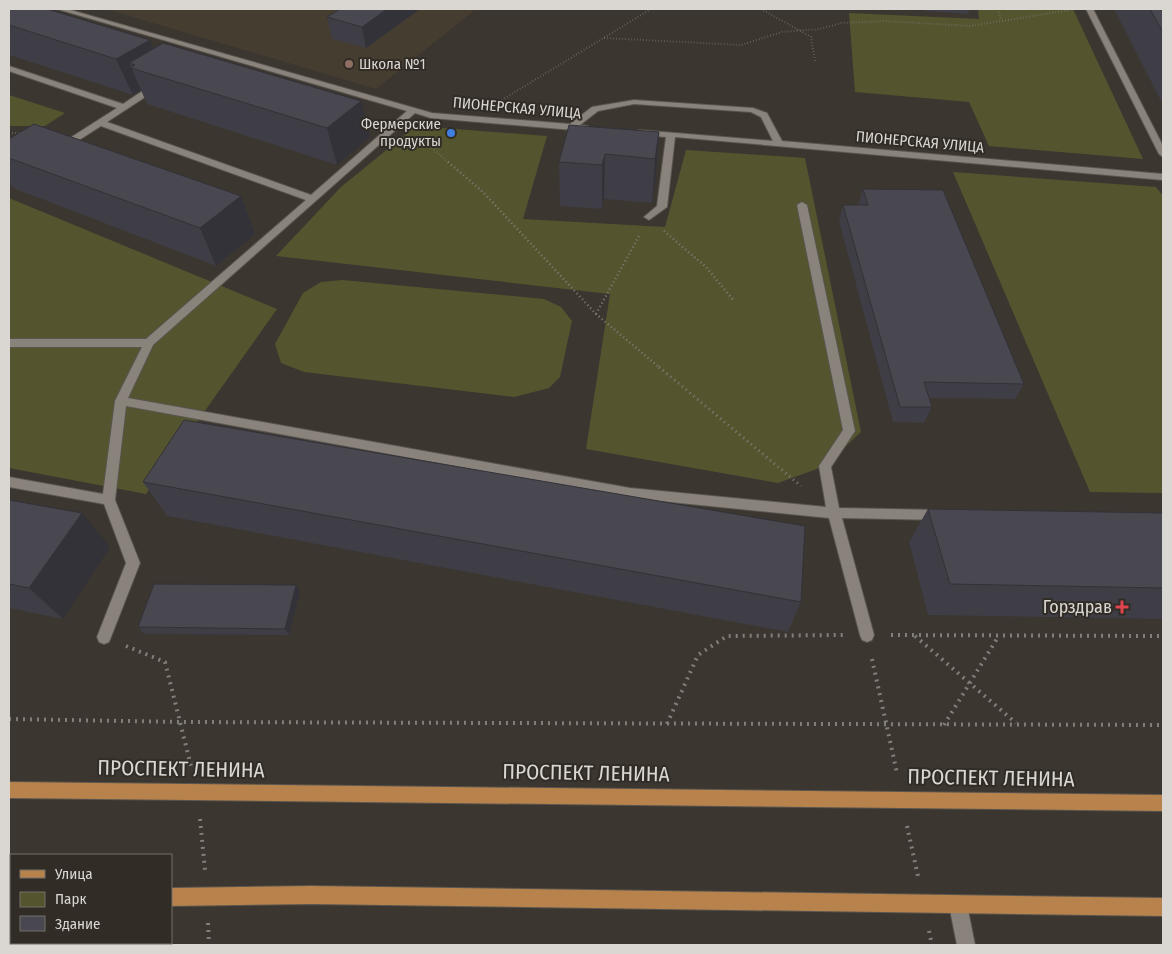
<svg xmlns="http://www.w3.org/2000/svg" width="1172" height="954" viewBox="0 0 1172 954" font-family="'Fira Sans Condensed',sans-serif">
	<rect width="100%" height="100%" fill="#3b362f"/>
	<path fill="#463d31" d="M 106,9 L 476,9 L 376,89 Z"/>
	<path fill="#54552f" d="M 978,9 L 1073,9 L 1143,159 L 989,146 L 969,102 L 855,92 L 849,13 L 979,19 Z
		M 9,95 L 65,113 L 45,126 L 9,126 Z
		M 416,126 L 547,136 L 523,219 L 665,227 L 686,150 L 805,158 L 861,432 L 825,466 L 778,483 L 586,449 L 610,294 L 276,256 L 341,187 Z
		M 953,172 L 1156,187 L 1163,196 L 1163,493 L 1090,492 Z
		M 9,198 L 277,309 L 146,494 L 9,468 Z
		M 342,280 L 544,299 L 561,307 L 572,321 L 560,377 L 549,388 L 514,397 L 304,372 L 281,363 L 275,344 L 303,293 L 321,282 Z"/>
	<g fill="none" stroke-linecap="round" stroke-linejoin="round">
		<g stroke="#59554f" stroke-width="2">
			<path id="minor" d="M 57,9 L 67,9 L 432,113 L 570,124 L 592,107 L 634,100 L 753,108 L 767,113 L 782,141 L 1163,174 L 1163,180 L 675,137 L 667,207 L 649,220 L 644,217 L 657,206 L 666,137 L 642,135 L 639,134 L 639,130 L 773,141 L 761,117 L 751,112 L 634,104 L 598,111 L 580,125 L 588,126 L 589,128 L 585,131 L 431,118 L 415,113 L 153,345 L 128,398 L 630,488 L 826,507 L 819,466 L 843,430 L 797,205 L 802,202 L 807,205 L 855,431 L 831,467 L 839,508 L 941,510 L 946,511 L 947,515 L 946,519 L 941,520 L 842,518 L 874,635 L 872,640 L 867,642 L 862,640 L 860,635 L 829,518 L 630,498 L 126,406 L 115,500 L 140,563 L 111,637 L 109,642 L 104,644 L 99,642 L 97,637 L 126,563 L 104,504 L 9,487 L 9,477 L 103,494 L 115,401 L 142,347 L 9,347 L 9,339 L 146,339 L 306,200 L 101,126 L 65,149 L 59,149 L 59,145 L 117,108 L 9,71 L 9,66 L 123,104 L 153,84 L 159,84 L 159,88 L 107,122 L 311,195 L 407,111 Z
				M 1086,9 L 1093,9 L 1163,146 L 1163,157 L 1159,154 Z
				M 958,896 L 964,899 L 967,905 L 975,945 L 957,945 L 949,905 L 952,899 Z"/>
		</g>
		<g stroke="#59554f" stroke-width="2">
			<path id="major" d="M 9,782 L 1163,795 L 1163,811 L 9,798 Z
				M 311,886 L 1163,898 L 1163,916 L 311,904 L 171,906 L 171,888 Z
				M 9,888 L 11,888 L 11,906 L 9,906 Z"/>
		</g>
		<path stroke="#827e79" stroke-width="2" stroke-dasharray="0.5 2.5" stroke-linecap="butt" d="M 761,9 L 811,37 L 815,61
			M 998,9 L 1001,20
			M 604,38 L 741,45 L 782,32 L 820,29 L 841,23 L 885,21 L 971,26 L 1069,10
			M 502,100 L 651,9
			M 9,133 L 21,133
			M 432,136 L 432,148 L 449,163"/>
		<path stroke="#827e79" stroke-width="2.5" stroke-dasharray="1 3" stroke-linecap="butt" d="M 448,162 L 483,192 L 596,314 L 660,368
			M 664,231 L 706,267 L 734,301
			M 596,314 L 639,236"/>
		<path stroke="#827e79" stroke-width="3" stroke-dasharray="1 4" stroke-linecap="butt" d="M 659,367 L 801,486"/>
		<path stroke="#827e79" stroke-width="4" stroke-dasharray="2 5" stroke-linecap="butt" d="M 891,635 L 1163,636
			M 915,636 L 1016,723
			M 126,646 L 165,662 L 191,766
			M 872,659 L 897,773
			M 9,719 L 180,722 L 1163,725
			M 667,724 L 698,655 L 727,636 L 843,635
			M 944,725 L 998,637
			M 200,819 L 205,870
			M 907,826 L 918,876
			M 208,923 L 209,945
			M 929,931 L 932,945"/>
		<use href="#minor" fill="#89837b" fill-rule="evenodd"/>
		<use href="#major" fill="#b7824b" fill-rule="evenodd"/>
	</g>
	<path fill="#3f3d45" d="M 9,9 L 150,40 L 154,49 L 370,137 L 337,165 L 147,104 L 141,90 L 133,95 L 9,55 Z
		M 340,9 L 420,9 L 366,48 L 332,39 L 327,17 Z
		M 924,9 L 970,9 L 968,14 L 925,11 Z
		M 1114,9 L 1163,9 L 1163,105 Z
		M 659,132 L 656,176 L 652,203 L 604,199 L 602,209 L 560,206 L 559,162 Z
		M 9,139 L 241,196 L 255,234 L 216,266 L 13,188 L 9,181 Z
		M 863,189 L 1024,384 L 1015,399 L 929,398 L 932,407 L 924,423 L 893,422 L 839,221 L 843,205 L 858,205 Z
		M 143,482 L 801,602 L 788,632 L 167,516 Z
		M 9,500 L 110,547 L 63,619 L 9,608 Z
		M 928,509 L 1163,513 L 1163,619 L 928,615 L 909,542 Z
		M 300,592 L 289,635 L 144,634 L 138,627 Z"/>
	<path fill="#333238" d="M 387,9 L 420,9 L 366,48 L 362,27 Z
		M 150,40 L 165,76 L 129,63 L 141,90 L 133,95 L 116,59 Z
		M 361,101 L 370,137 L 337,165 L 327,128 Z
		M 659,132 L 656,176 L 652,203 L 655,159 Z
		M 605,154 L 604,199 L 602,209 L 602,165 Z
		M 241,196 L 255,234 L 216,266 L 200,228 Z
		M 82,513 L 110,547 L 63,619 L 29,588 Z
		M 296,585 L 300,592 L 289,635 L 285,629 Z"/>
	<path fill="#494750" stroke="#333238" d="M 9,9 L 47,9 L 150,40 L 116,59 L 9,25 Z
		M 340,9 L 387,9 L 362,27 L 327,17 Z
		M 1150,9 L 1163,9 L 1163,32 Z
		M 163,43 L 361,101 L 327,128 L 131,68 L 135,65 L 129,63 Z
		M 34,124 L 241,196 L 200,228 L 9,158 L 9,139 Z
		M 569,125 L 659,132 L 655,159 L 605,154 L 602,165 L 559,162 Z
		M 863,189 L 943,190 L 1024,384 L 924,382 L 932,407 L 900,407 L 843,205 L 868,205 Z
		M 184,420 L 805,526 L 801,602 L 143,482 Z
		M 9,500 L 82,513 L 29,588 L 9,584 Z
		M 928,509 L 1163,513 L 1163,588 L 950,584 Z
		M 154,584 L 296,585 L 285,629 L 138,627 Z"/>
	<circle fill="#8d6e63" stroke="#312c25" stroke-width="2" cx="349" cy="64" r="5"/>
	<circle fill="#3f7fe0" stroke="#312c25" stroke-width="2" cx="451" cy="133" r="5"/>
	<path fill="#e0444e" stroke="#312c25" stroke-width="2" d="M1119.5 599.5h5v5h5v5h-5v5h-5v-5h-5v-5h5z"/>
	<g text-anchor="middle" stroke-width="4" stroke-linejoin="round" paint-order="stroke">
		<g font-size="15" fill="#dad7d3" stroke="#312c25" text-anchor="start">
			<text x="359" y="69">Школа №1</text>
			<text x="441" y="129" text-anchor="end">Фермерские<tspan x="441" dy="17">продукты</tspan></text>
		</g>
		<g font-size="15" fill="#dad7d3" stroke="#312c25">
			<text transform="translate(517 108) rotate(5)" y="5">ПИОНЕРСКАЯ УЛИЦА</text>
			<text transform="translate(920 142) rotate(5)" y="5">ПИОНЕРСКАЯ УЛИЦА</text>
		</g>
		<g font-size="18" fill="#dad7d3" stroke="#312c25" text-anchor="end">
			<text x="1112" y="613">Горздрав</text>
		</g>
		<g font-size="21" fill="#dad7d3" stroke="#312c25">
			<text transform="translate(181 769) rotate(1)" y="7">ПРОСПЕКТ ЛЕНИНА</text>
			<text transform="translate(586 773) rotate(1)" y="7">ПРОСПЕКТ ЛЕНИНА</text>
			<text transform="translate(991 778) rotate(1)" y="7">ПРОСПЕКТ ЛЕНИНА</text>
		</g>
	</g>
	<rect width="1172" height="954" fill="none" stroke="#dad7d3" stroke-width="20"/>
	<rect x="10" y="854" width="162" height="90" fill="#312c25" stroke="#75706b"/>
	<rect x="20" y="870" width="25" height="8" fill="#b7824b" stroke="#75706b"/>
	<text x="55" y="879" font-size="15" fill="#dad7d3">Улица</text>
	<rect x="20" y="892" width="25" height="15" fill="#54552f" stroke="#75706b"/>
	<text x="55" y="904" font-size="15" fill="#dad7d3">Парк</text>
	<rect x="20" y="916" width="25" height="15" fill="#494750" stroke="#75706b"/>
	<text x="55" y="929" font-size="15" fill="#dad7d3">Здание</text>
</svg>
